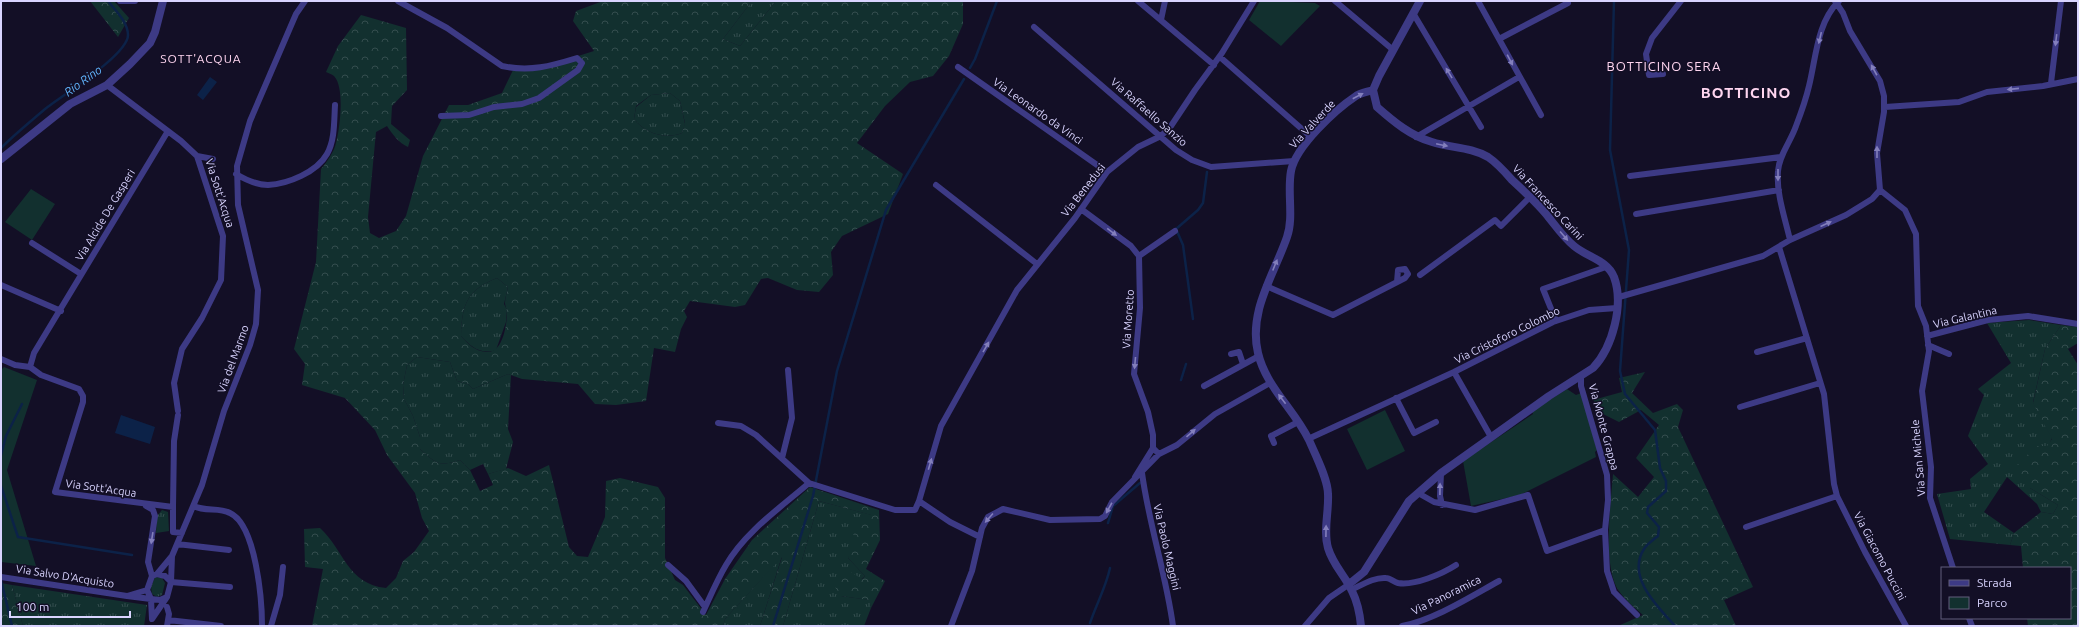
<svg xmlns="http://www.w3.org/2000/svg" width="2079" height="627" viewBox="0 0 2079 627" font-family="Ubuntu,sans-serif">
	<defs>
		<pattern id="grass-tufts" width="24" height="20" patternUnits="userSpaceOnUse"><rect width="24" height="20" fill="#12302f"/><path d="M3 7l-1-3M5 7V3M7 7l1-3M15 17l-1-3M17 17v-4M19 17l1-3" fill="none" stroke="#344d4e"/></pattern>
		<pattern id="forest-crowns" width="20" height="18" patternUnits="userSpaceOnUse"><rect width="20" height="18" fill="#12302f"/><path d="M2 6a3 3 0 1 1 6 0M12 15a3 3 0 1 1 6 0" fill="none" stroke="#344d4e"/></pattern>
	</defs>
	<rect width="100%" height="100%" fill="#130f26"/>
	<path fill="url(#grass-tufts)" d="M 752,1 L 776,1 L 740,46 L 723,39 Z
		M 670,93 L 680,101 L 685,124 L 682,133 C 665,140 645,133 634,119 L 636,107 L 651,95 Z
		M 497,278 L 508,287 L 504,304 L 507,310 L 506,322 L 496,350 C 481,355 471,347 461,336 C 462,304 467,290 497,278 Z
		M 2029,320 L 2061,325 L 2045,349 L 2033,402 L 2052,438 L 2030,488 L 2058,505 L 2053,514 L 2041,512 L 2037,504 L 2007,477 L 1984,512 L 2014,533 L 2010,545 L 1950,539 L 1937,494 L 1971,489 L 1970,479 L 1988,464 L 1968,436 L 1984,395 L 1978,389 L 2011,363 L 1987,323 Z
		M 417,357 L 450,362 L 457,381 L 468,384 L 473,389 L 508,374 L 511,375 L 508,429 L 513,442 L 506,469 L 488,474 L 483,464 L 470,470 L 460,460 C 438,467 437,464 420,449 L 420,437 L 413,416 L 404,399 L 403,385 L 407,365 Z
		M 819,501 L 872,515 L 848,558 L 865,576 L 841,596 L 870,600 L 871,608 L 864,626 L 783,626 Z
		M 162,510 L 168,512 L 169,531 L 156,533 L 157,516 Z
		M 782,556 L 760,626 L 723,626 L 725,619 Z
		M 155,577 L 162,578 L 165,583 L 162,595 L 157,597 L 152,594 L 151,587 Z
		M 12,585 L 147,605 L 144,626 L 23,626 Z"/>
	<path fill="url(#forest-crowns)" fill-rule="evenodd" d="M 90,1 L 114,1 L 129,18 L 118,37 Z
		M 603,1 L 752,1 L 723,39 L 740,46 L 776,1 L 963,1 L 963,24 L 949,56 L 933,76 L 910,82 L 885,106 L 857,143 L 903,174 L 888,214 L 842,236 L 831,252 L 833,275 L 819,292 L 797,290 L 768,278 L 761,279 L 745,305 L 735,307 L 690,301 L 684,311 L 687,317 L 681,329 L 675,352 L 654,348 L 646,401 L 616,405 L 595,404 L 578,384 L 522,379 L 508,374 L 473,389 L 468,384 L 457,381 L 450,362 L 417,357 L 407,365 L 403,385 L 404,399 L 413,416 L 420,437 L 420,449 C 437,464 438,467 460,460 L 470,470 L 480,491 L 493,485 L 488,474 L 508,468 L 526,476 L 549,465 L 569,547 L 577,556 L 588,557 L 605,517 L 606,481 L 620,478 L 658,487 L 665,498 L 665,558 L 675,580 L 683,585 L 706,615 L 725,579 L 752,540 L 810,487 L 879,510 L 880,540 L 866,569 L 885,581 L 871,608 L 869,600 L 841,596 L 835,587 L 839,574 L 849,571 L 862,579 L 865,576 L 848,558 L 855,529 L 871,515 L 819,501 L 783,626 L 760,626 L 782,557 L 725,619 L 723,626 L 312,626 L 323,569 L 305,567 L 304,529 L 320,528 C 344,550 347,584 386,588 L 396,578 L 403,561 L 414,552 L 429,531 L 422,518 L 415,493 L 387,455 L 375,430 L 345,398 L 302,385 L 305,364 L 294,349 L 316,262 L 321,169 C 327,162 334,152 336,143 C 340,128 345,87 334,76 C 332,74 328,73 326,72 L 338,46 L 361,15 L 406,28 L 407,90 L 392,106 L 391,124 L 410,140 L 408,147 C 399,143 392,134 387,126 L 376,132 L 368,217 L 370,233 L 379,238 L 396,231 L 406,216 L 423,156 L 449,105 L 468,105 L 502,93 L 514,68 L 553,64 L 594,51 L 573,21 L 576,11 ZM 670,93 L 680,101 L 685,123 L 682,133 C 665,140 645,133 634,119 L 636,106 L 651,95 ZM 497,278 L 508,287 C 507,292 505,298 505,303 C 505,306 507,309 507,312 C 507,324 503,354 486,352 C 475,351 468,344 461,336 C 462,304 467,290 497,278 Z
		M 2061,325 L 2078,327 L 2078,343 L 2068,349 L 2078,365 L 2078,626 L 2028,626 L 2027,618 L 2070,618 L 2070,568 L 2023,568 L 2021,546 L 2010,545 L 2014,533 L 2041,512 L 2053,514 L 2058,505 L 2030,488 L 2013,470 L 2036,446 L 2047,446 L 2052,439 L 2033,403 L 2045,349 Z
		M 1645,372 L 1632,393 L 1653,413 L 1677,404 L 1683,410 L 1678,427 L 1753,587 L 1724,600 L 1736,626 L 1618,626 L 1643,615 C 1635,608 1625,600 1619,591 C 1602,568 1611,502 1613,474 L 1638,497 L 1654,477 L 1636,458 L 1659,425 L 1641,410 L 1619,422 L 1603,414 L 1593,400 L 1622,392 L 1619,378 Z
		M 1,583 L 12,585 L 23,626 L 1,626 Z"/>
	<path fill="#12302f" d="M 1260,1 L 1315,3 L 1320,6 L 1281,46 L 1249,20 Z
		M 31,189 L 55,204 L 32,240 L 5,222 Z
		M 4,367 L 37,380 L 7,470 L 36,566 L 1,562 L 1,370 Z
		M 1567,389 L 1576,395 L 1581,393 L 1597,450 L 1595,452 L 1596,457 L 1520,495 L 1471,506 L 1463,461 L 1533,414 L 1532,411 Z
		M 1385,410 L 1405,451 L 1367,470 L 1347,429 Z"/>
	<path fill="#0c2248" d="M 210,77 L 217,82 L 203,100 L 197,95 Z
		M 121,415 L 155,427 L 150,444 L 115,433 Z"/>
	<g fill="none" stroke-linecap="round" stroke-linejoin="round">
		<path stroke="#0c2248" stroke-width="2.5" d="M 1614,1 L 1610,150 L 1629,250 L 1620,371 L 1625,394 L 1655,430 L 1660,468 L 1666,481 L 1666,491 L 1648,507 L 1647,513 L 1659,527 L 1658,536 C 1653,540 1647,544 1644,549 C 1626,577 1658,607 1675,626
			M 970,68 L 975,59 L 997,1
			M 1,148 C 15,134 30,122 45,109 C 61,96 128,55 128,35 C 128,22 115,10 108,1
			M 1193,319 L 1183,245 L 1176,229 L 1198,210 L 1203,203 L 1207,172
			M 1181,380 L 1186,364
			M 1,455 L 6,436 L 22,404
			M 1,486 L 18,537 L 132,555
			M 1108,523 L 1113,506 L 1140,483
			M 1,580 L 12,626
			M 1090,623 C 1096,605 1106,587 1110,568
			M 773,626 L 813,496 L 837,371 L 886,210 L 964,79"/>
		<path stroke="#3d3a85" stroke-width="6" d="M 120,1 L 135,1
			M 398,1 L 447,28 L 502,66 C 530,72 551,66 577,58 L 582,63 L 578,70 L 539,98 L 522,104 L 494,107 L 469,115 L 441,116
			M 1138,1 L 1214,65
			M 1335,1 L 1392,49
			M 1478,1 L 1541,115
			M 1835,1 L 1843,13 L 1850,31 L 1880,81 L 1884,96 L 1884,112 L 1877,153 L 1880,190
			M 1413,13 L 1481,127
			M 1161,20 L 1165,1
			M 1034,27 L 1176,150 L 1192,160 L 1211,167 L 1294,161
			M 1499,39 L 1568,3
			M 1220,57 L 1311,137
			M 958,67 L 1107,172
			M 1663,74 L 1649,75 L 1646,54 L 1652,38 L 1681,1
			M 2051,83 L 2061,1
			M 107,85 L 181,141 L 197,156 L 223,236 L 221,280 L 202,318 L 182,349 L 174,383 L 178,411
			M 1885,107 L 1959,102 L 1987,92 L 2043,86 L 2078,79
			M 168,131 L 43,338 L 34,353 L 30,367 L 41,375 L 79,389 L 83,396 L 83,402 L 55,492 L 173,507 L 173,532 L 182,533
			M 1416,137 L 1519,77
			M 197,156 L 213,159
			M 236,174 C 246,180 256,185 268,185 C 288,184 317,172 327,154 C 335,140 334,121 335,105
			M 1630,176 L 1781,157
			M 936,185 L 1037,264
			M 1880,190 L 1905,210 L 1916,234 L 1918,306 L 1926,326 L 1929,351 L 1922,391 L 1931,467 L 1930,498 L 1953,568
			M 1081,209 L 1131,246 L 1139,256 L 1140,308 L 1134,374 L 1148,412 L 1153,435 L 1153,448 L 1159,454
			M 1636,214 L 1779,190
			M 1790,240 C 1785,218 1776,193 1778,171 C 1779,155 1791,141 1796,126 C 1801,113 1806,99 1809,86 C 1816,58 1817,22 1839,1
			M 32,243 L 81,274
			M 1779,247 L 1824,394 L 1834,484 L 1837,496 L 1865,552 L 1906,626
			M 1139,256 L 1175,231
			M 1420,275 L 1495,220 L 1501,226 L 1530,197
			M 1,285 L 61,311
			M 1266,286 L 1333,315 L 1405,278 L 1408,274 L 1405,269 L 1398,270 L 1397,282
			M 1619,297 L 1763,256 L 1790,240 L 1846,215 L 1872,199 L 1880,190
			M 1556,321 L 1543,289 L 1606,267
			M 1927,336 L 1988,320 L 2028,316 L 2078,324
			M 1928,345 L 1949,354
			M 1757,352 L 1807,338
			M 1231,354 L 1239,352 L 1243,364
			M 1,359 L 15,365 L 30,367
			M 1454,372 L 1491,437
			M 1581,376 L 1581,386 L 1607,475 L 1608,500 L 1605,530 L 1607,571 L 1614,592 L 1637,615
			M 1204,386 L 1259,356
			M 1396,398 L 1414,433 L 1436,422
			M 1740,407 L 1820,383
			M 718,423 L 741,426 L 756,435 L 809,483 L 895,510 L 915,510 L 919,501 L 941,426 L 1017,290 L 1075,218 L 1107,172 L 1138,147 L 1161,136 L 1171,126 L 1195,90 L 1222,53 L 1254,1
			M 1308,439 L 1454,372 L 1553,322 L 1589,310 L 1617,308
			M 1274,443 L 1271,436 L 1298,422
			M 782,458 L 792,418 L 788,370
			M 1142,473 C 1149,525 1166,574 1173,626
			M 1441,473 L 1440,496 L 1442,505
			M 1135,477 L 1153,448
			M 1418,493 L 1434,502 L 1475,510 L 1528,495 L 1547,551 L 1605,530
			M 919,501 L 950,522 L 980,537
			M 146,506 L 153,510 L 155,516 L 148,562 L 152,576
			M 194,506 C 205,512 219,507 230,513 C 256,525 262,600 262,626
			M 173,507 L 174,441 L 178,415
			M 1746,527 L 1837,496
			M 177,544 L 229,550
			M 172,556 L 202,485 L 224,411 L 250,345 L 256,324 L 258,290 L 238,205 L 237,166 L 250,121 L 296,14 L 305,1
			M 668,565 L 686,581 L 705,607
			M 157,574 L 172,556 L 171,582 L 230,587
			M 157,574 L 165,576 L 171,582 L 167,597 L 160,600 L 151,599 L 147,590 L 152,576 Z
			M 1,577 L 127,596
			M 147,590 L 127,596 L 151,599 L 152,619 L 167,597
			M 1351,590 C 1362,585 1374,577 1386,578 C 1390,578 1394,582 1398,583 C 1414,586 1442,574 1456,565
			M 703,612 C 710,597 717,580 726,565 C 745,532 780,508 809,483
			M 1969,618 L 1972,626
			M 168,620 L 221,626
			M 167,626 L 169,614 L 167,607
			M 271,626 L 280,595 L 283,567
			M 951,626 L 972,571 L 982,528 L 988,517 L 1003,509 L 1050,520 L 1100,519 L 1105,516 L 1112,502 L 1159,454 L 1177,445 L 1215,414 L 1270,383
			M 1305,626 L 1329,598 L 1348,585
			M 1402,626 C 1434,620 1470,597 1499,581"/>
		<path stroke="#3d3a85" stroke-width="8" d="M 1,159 L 70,104 L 107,85 L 130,64 L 150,43 L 155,32 L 163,1
			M 1348,585 L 1364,572 L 1409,501 L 1441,473 L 1549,396 L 1593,368 C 1613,347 1624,304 1614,277 C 1607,260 1587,257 1574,246 C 1563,237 1555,225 1546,214 C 1536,202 1524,191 1512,180 C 1505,172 1497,163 1488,157 C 1471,147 1451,148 1432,142 C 1411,136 1394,122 1377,107 L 1373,90 L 1379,76 L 1420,1
			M 1361,626 C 1360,615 1357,601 1352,591 C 1345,576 1333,565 1328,548 C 1323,531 1329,512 1328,494 C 1328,479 1315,454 1309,440 C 1294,409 1266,387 1258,353 C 1248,311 1274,275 1287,237 C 1294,217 1287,192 1291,171 C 1296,146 1335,110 1356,96 C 1360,93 1367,92 1373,90"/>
	</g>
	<defs><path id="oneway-solid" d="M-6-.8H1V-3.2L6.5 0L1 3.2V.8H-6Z"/></defs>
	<g fill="#837fbc">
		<use href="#oneway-solid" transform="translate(1820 38) rotate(103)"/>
		<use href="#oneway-solid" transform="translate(2056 40) rotate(97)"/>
		<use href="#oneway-solid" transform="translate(1510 60) rotate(62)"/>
		<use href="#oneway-solid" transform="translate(1874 70) rotate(-119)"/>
		<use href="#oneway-solid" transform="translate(1449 73) rotate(-121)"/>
		<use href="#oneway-solid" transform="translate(2013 89) rotate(174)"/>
		<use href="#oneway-solid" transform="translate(1358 96) rotate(-28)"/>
		<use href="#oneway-solid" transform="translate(1442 145) rotate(12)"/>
		<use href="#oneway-solid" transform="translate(1877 152) rotate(-90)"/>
		<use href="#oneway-solid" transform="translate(1778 175) rotate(90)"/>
		<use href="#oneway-solid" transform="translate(1826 224) rotate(-24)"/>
		<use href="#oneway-solid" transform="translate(1112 232) rotate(37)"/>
		<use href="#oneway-solid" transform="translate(1564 236) rotate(49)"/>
		<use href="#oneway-solid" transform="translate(1275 265) rotate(-68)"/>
		<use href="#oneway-solid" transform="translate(986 347) rotate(-60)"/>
		<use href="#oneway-solid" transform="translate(1135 363) rotate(95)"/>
		<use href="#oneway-solid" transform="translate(1282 399) rotate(-127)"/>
		<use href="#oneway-solid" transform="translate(1191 433) rotate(-41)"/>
		<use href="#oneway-solid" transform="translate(930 464) rotate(-74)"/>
		<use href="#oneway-solid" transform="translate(1440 489) rotate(-89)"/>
		<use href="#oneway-solid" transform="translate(1109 508) rotate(119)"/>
		<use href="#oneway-solid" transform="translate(989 518) rotate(131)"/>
		<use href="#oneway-solid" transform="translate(1326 531) rotate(-89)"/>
		<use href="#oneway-solid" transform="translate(152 538) rotate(99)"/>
	</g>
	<g text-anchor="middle" stroke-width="3" stroke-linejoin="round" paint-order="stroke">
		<g font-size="11" fill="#d9d4ff" stroke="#130f26">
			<text transform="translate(1038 111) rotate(35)" y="4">Via Leonardo da Vinci</text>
			<text transform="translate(1149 112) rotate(41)" y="4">Via Raffaello Sanzio</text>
			<text transform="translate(1312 124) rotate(-47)" y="4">Via Valverde</text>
			<text transform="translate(1083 190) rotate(-52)" y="4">Via Benedusi</text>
			<text transform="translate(220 193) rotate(72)" y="4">Via Sott'Acqua</text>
			<text transform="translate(1548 202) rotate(47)" y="4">Via Francesco Carini</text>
			<text transform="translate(105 215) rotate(-59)" y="4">Via Alcide De Gasperi</text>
			<text transform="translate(1965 317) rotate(-13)" y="4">Via Galantina</text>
			<text transform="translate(1128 319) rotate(-86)" y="4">Via Moretto</text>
			<text transform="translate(1507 335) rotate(-26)" y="4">Via Cristoforo Colombo</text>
			<text transform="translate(233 359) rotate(-70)" y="4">Via del Marmo</text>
			<text transform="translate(1604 427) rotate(75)" y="4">Via Monte Grappa</text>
			<text transform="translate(1918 458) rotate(-95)" y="4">Via San Michele</text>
			<text transform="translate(101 488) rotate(8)" y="4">Via Sott'Acqua</text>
			<text transform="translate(1167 547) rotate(77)" y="4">Via Paolo Maggini</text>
			<text transform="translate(1880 556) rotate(62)" y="4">Via Giacomo Puccini</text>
			<text transform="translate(65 576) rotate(9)" y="4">Via Salvo D'Acquisto</text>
			<text transform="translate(1446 595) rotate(-26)" y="4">Via Panoramica</text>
		</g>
		<g font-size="12" letter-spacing="1" fill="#ffd6f0" stroke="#130f26">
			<text x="201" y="63">SOTT'ACQUA</text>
		</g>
		<g font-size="12" font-style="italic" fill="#62b6ff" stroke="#130f26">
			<text transform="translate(83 81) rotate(-36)" y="4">Rio Rino</text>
		</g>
		<g font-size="13" letter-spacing="1" fill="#ffd6f0" stroke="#130f26">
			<text x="1664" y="71">BOTTICINO SERA</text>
		</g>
		<g font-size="15" font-weight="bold" letter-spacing="1" fill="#ffd6f0" stroke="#130f26">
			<text x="1746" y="98">BOTTICINO</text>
		</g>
	</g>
	<rect width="2079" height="627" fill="none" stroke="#d9d4ff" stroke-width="4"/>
	<rect x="1941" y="567" width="130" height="52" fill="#130f26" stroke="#625e7d"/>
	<rect x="1949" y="580" width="20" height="6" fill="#3d3a85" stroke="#625e7d"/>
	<text x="1977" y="587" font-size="12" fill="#d9d4ff">Strada</text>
	<rect x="1949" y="597" width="20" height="12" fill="#12302f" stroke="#625e7d"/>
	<text x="1977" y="607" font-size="12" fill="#d9d4ff">Parco</text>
	<path d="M10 611v6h120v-6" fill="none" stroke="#d9d4ff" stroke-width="2"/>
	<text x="16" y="611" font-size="12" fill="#d9d4ff" stroke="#130f26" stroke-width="3" paint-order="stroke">100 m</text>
</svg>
